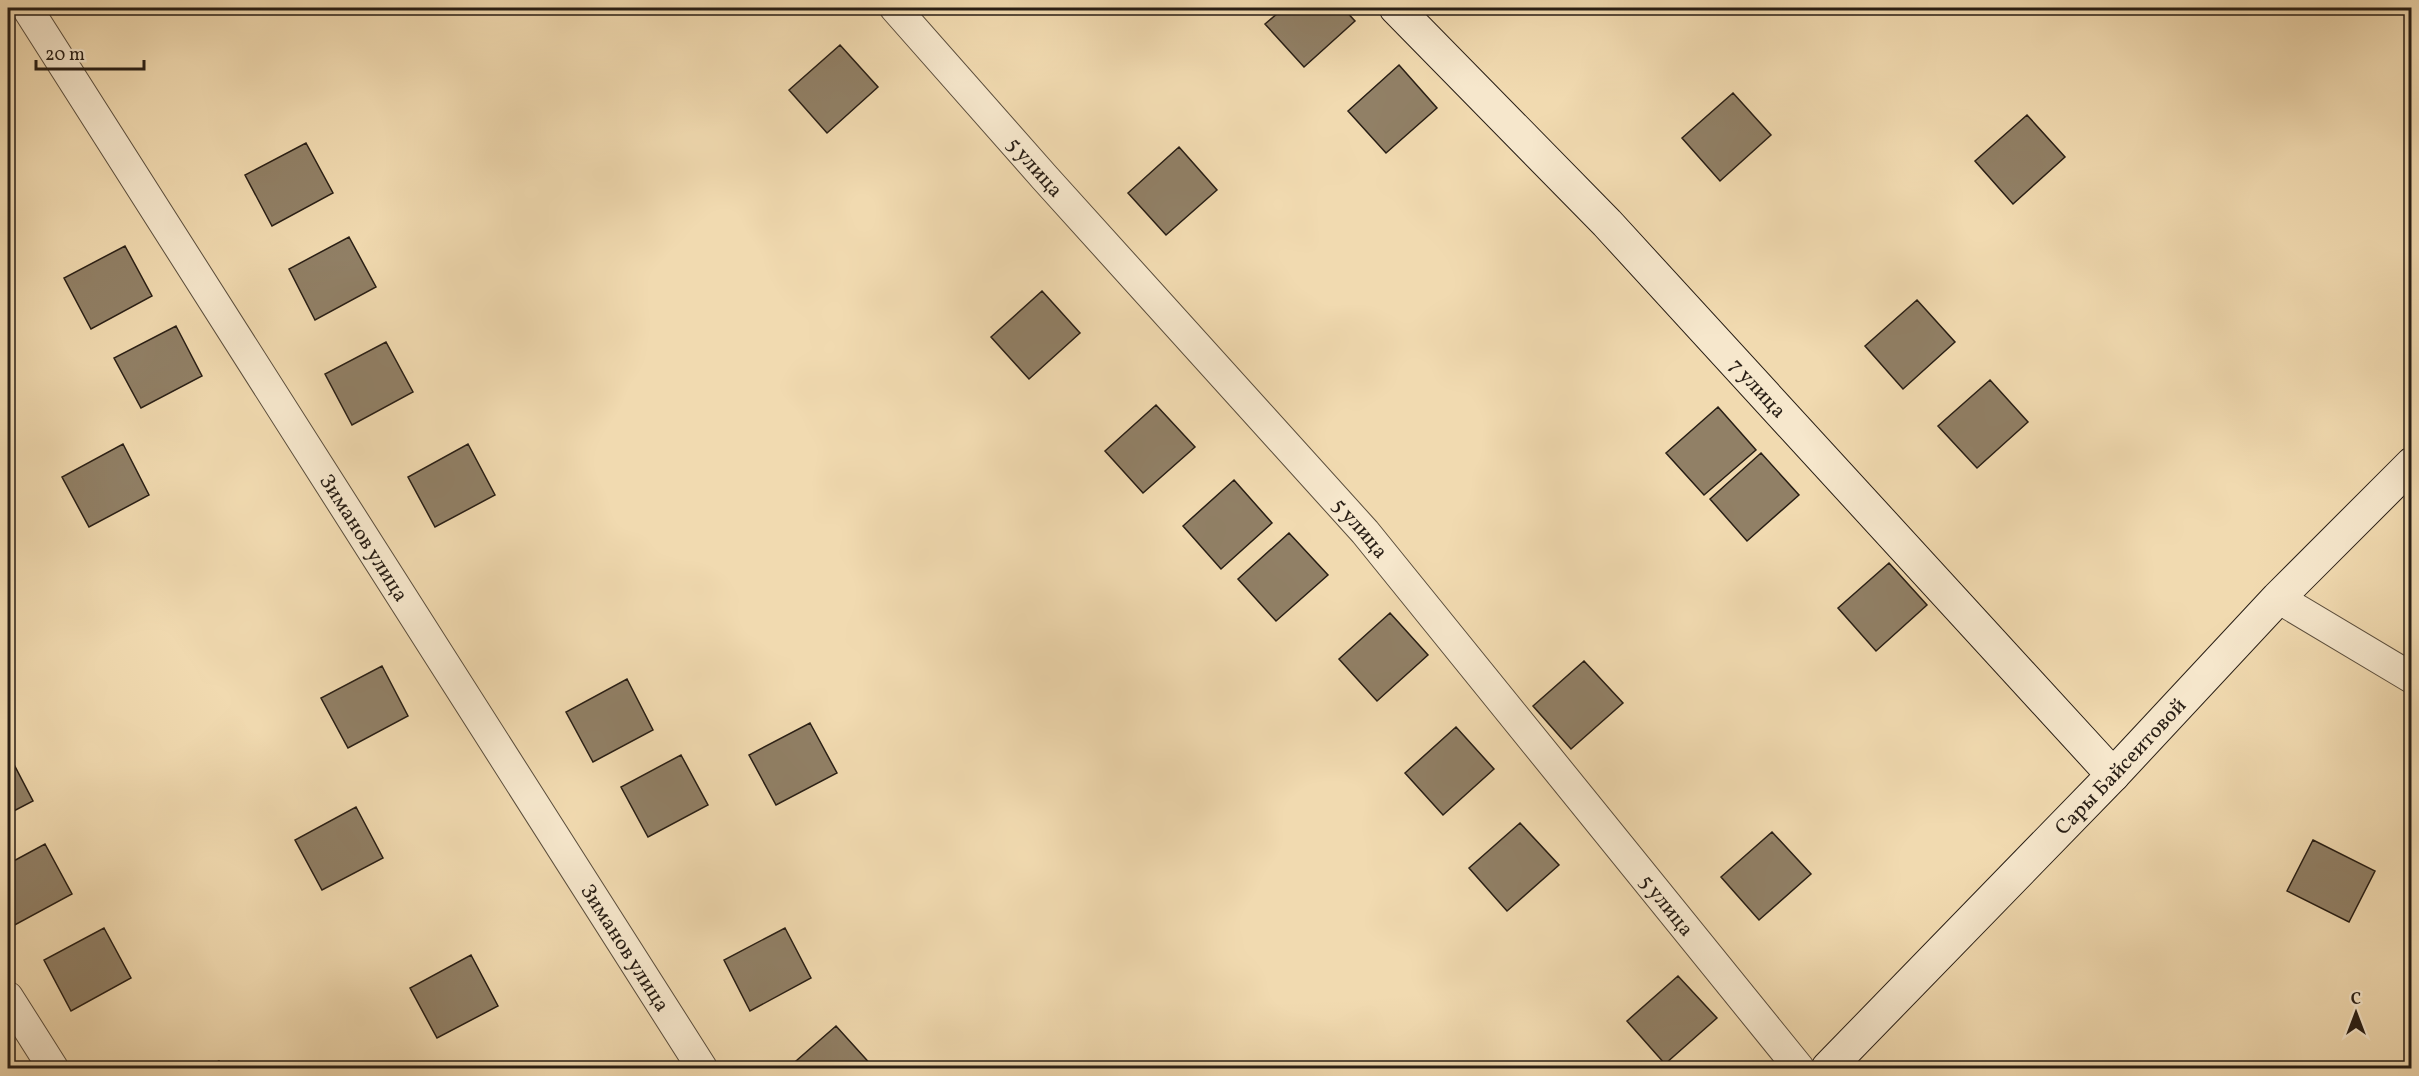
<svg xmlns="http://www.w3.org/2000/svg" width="2419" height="1076" viewBox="0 0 2419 1076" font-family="Vollkorn,serif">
	<rect width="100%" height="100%" fill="#f1dab0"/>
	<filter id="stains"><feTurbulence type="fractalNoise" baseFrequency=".00333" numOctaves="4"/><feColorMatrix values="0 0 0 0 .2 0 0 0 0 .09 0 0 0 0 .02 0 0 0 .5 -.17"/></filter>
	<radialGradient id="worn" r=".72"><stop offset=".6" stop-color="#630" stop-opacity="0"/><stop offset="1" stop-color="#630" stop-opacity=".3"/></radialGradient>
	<path fill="#918066" stroke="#281e15" stroke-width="1.5" d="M 1284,8 L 1343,8 L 1355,21 L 1304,67 L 1265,24 Z
		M 840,45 L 878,87 L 827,133 L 789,90 Z
		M 1399,65 L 1437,108 L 1386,153 L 1348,111 Z
		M 1733,93 L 1771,135 L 1720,181 L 1682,138 Z
		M 2027,115 L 2065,157 L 2013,204 L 1975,161 Z
		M 306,143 L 333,193 L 272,226 L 245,175 Z
		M 1179,147 L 1217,190 L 1166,235 L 1128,193 Z
		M 349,237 L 376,287 L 315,320 L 289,269 Z
		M 125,246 L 152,296 L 91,329 L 64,278 Z
		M 1042,291 L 1080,333 L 1029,379 L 991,337 Z
		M 1917,300 L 1955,342 L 1903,389 L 1865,346 Z
		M 176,326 L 202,376 L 141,408 L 114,358 Z
		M 386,342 L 413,392 L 352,425 L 325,374 Z
		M 1990,380 L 2028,422 L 1977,468 L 1938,426 Z
		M 1156,405 L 1195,447 L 1143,493 L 1105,451 Z
		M 1718,407 L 1756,450 L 1704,495 L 1666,453 Z
		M 123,444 L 149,495 L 89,527 L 62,477 Z
		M 468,444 L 495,495 L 435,527 L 408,477 Z
		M 1761,453 L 1799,495 L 1747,541 L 1710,499 Z
		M 1234,480 L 1272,523 L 1221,569 L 1183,526 Z
		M 1289,533 L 1328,575 L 1276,621 L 1238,579 Z
		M 1889,563 L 1927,605 L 1876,651 L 1838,608 Z
		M 1390,613 L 1428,655 L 1377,701 L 1339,659 Z
		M 1584,661 L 1623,703 L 1571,749 L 1533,706 Z
		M 382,666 L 408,716 L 348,748 L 321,698 Z
		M 627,679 L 653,730 L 593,762 L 566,712 Z
		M 810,723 L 837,773 L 776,805 L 749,755 Z
		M 1456,727 L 1494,769 L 1443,815 L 1405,773 Z
		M 8,753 L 33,801 L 8,814 Z
		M 681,755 L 708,805 L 648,837 L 621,787 Z
		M 356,807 L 383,858 L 322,890 L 295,840 Z
		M 1520,823 L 1559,865 L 1507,911 L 1469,868 Z
		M 1772,832 L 1811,874 L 1759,920 L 1721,877 Z
		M 2313,840 L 2375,871 L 2349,922 L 2287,891 Z
		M 45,844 L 72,894 L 11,927 L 8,921 L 8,864 Z
		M 104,928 L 131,978 L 71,1011 L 44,960 Z
		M 785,928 L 811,978 L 750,1011 L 724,960 Z
		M 471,955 L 498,1006 L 437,1038 L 410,988 Z
		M 1678,976 L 1717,1018 L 1665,1064 L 1627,1021 Z
		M 836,1026 L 874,1068 L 788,1068 Z
		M 219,1061 L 223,1068 L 204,1068 Z"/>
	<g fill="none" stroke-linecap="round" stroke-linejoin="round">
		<g stroke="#5a4d3c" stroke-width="32">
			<g id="street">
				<path id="s1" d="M 27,8 L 702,1068"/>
				<path id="s2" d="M 895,8 L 1045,178 L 1365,532 L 1799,1068"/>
				<path d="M 2278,598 L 2412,678"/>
				<path d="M 8,997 L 53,1068"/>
			</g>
		</g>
		<g stroke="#281e15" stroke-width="35">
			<g id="secondary">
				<path id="s3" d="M 1396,8 L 1607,223 L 2113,775"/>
				<path id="s4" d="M 1828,1068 L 2113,775 L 2278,598 L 2412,464"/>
			</g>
		</g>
		<use href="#street" stroke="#f6e7cc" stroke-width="30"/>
		<use href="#secondary" stroke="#f6e7cc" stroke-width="33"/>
	</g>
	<g text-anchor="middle" stroke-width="6" stroke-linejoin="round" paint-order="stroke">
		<g font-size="21" fill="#281e15" stroke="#f6e7cc">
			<text dy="7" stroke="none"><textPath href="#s2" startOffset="212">5 улица</textPath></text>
			<text dy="7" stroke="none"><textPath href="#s3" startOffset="525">7 улица</textPath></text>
			<text dy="7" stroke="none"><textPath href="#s2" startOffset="698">5 улица</textPath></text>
			<text dy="7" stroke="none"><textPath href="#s1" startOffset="628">Зиманов улица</textPath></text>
			<text dy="7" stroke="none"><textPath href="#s4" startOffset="420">Сары Байсеитовой</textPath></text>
			<text dy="7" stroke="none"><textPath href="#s2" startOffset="1184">5 улица</textPath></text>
			<text dy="7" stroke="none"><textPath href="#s1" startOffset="1114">Зиманов улица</textPath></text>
		</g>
	</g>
	<rect width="2419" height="1076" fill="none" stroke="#f1dab0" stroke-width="30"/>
	<rect x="9" y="9" width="2401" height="1058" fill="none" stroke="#281e15" stroke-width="3"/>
	<rect x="15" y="15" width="2389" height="1046" fill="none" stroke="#281e15" stroke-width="1.5"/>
	<g transform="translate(2356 1013)" stroke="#f6e7cc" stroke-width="4.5" paint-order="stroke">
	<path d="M0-4.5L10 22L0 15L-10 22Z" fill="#281e15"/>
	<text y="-9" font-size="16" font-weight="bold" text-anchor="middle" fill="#281e15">С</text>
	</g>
	<path d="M36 60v9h108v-9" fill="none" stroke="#281e15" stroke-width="3"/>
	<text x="45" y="60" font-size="18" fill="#281e15" stroke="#f6e7cc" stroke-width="4.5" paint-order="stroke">20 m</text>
	<rect width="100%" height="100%" filter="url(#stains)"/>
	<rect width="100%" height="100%" fill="url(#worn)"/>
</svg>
